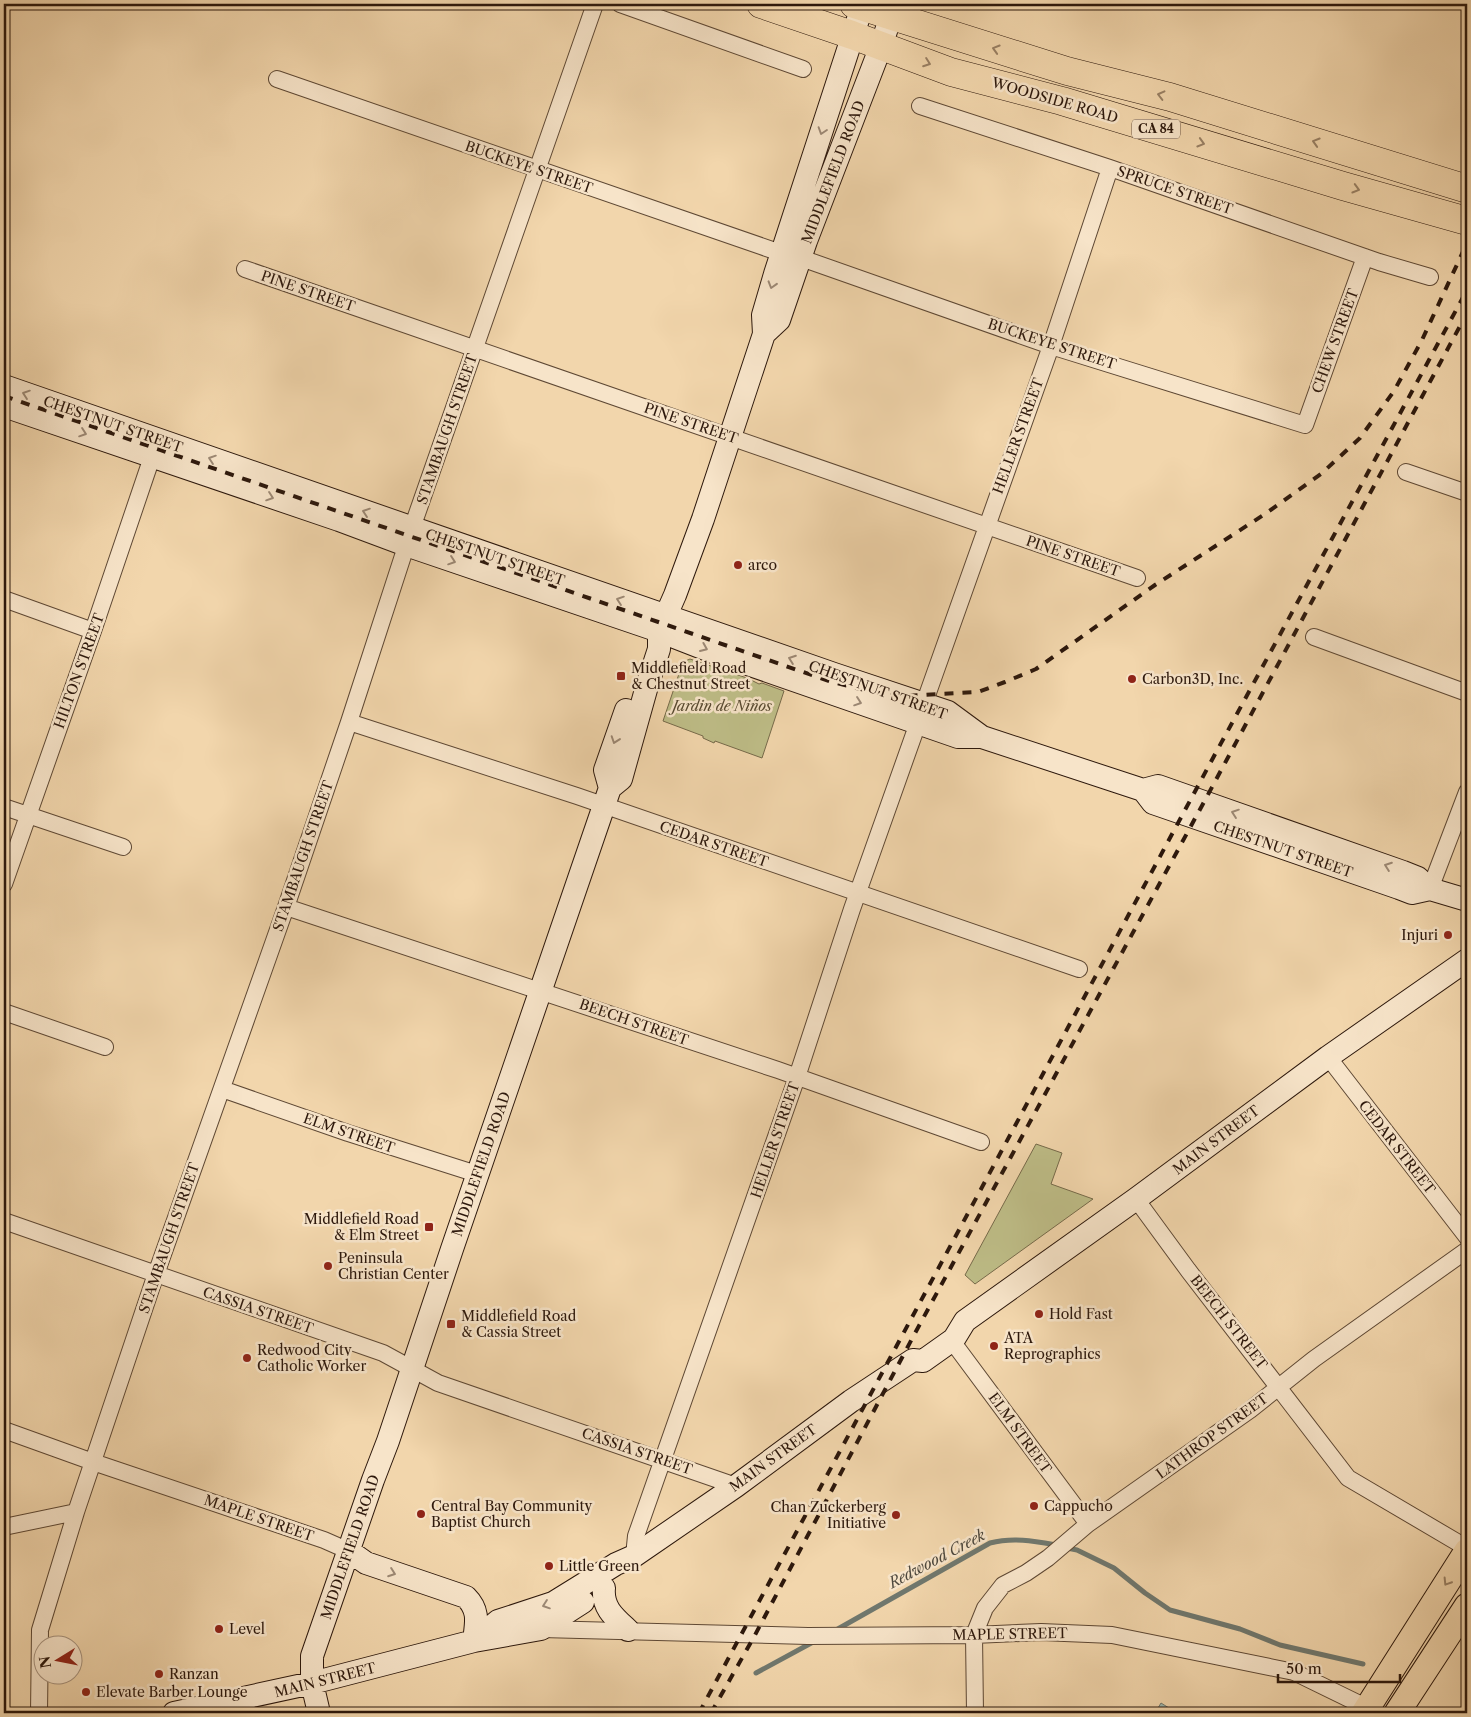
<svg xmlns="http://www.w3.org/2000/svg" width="1471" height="1717" viewBox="0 0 1471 1717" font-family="'Libre Caslon Text',serif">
	<rect width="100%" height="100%" fill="#f2d6ac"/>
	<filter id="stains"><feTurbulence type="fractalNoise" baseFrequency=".004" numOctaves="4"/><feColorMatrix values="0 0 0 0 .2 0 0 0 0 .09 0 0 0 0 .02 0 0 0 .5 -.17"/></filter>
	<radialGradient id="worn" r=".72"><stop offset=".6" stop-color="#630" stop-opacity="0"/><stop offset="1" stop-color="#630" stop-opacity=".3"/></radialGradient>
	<path fill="#bebd87" stroke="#766a4a" d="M 690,659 L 747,678 L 759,684 L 762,683 L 784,691 L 762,758 L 715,741 L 714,743 L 703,738 L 703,736 L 663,721 L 683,662 Z
		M 1036,1144 L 1062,1153 L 1051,1184 L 1093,1199 L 975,1284 L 965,1275 Z"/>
	<path fill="#9cb8b0" stroke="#70786e" d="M 1161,1703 L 1177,1713 L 1155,1713 Z"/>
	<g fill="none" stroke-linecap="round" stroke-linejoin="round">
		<path stroke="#70786e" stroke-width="5" d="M 1067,1548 L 1077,1550 L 1114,1568 L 1145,1593 L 1170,1610 L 1240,1629 L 1280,1645 L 1363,1664
			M 836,1630 L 990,1543 C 1013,1537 1034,1541 1056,1545
			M 756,1673 L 815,1641"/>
		<g stroke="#5e4834" stroke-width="18">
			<path id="street" d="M 620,4 L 803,69
				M 277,79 L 781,253
				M 920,106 L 1110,168 L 1379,262 L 1430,277
				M 801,258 L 1051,346 L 1305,425 L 1365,257
				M 245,269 L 1137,578
				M 1406,472 L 1467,493
				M 4,599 L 93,631
				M 1314,637 L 1467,693
				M 924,704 L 1051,346 L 1110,168
				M 349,722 L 577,796 L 1079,969
				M 4,807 L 123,847
				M 4,884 L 93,631 L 152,457
				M 1430,889 L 1467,792
				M 286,907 L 778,1070 L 981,1142
				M 4,1012 L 105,1047
				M 1328,1057 L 1467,1237
				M 222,1089 L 348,1133 L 477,1174
				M 1136,1199 L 1188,1270 L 1348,1478 L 1467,1548
				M 4,1221 L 383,1353 L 438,1383 L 736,1486
				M 952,1341 L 1088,1524
				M 4,1430 L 93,1462 L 324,1540 L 349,1551
				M 4,1527 L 76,1512
				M 634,1556 L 636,1536 L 797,1077 L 852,909 L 918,723
				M 541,1629 L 808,1636 L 974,1635 L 1041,1632 L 1112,1635 L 1294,1672 L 1376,1712
				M 39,1713 L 40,1630 L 76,1512 L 156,1274 L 286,907 L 349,722 L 412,528 L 595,4
				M 975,1713 L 974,1635 L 985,1608 L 1003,1585 L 1026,1573 L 1048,1558 L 1088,1524 L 1250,1410 L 1314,1359 L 1467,1250"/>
		</g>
		<g stroke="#2d180c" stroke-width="24">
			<path id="secondary" d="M 764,334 L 779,320 L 806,241 L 881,46 L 895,4
				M 4,386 L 834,674 L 948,712 L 982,737
				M 4,406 L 339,520 L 406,545 L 659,631 L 713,652 L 958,737 L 982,737 L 1143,790 L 1153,803 L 1399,888 L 1412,893 L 1430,889 L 1467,900
				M 660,629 L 675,595 L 703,519 L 764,334 L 763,315 L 775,274 L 863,4
				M 610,788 L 605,770 L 626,710
				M 1143,790 L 1158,786 L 1403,872 L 1418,878 L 1430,889
				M 349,1551 L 366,1563 L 466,1597 C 480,1611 476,1623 474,1641
				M 604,1588 C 602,1608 615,1618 628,1630
				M 474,1641 L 498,1621 L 553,1603 L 616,1564 L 634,1556 L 736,1486 L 851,1401 L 913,1360 L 923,1361 L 954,1339 L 965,1321 L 1136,1199 L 1328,1057 L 1467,960
				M 174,1713 L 312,1683 L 474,1641 L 541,1629 L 583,1602
				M 319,1713 L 312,1683 L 312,1656 L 373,1480 L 388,1441 L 452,1249 L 610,788 L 621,779 L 647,686 L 659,649 L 659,631"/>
		</g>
		<g stroke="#2d180c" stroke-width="27">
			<path id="primary" d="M 1364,1713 L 1467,1551
				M 1397,1713 L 1467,1606"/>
		</g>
		<g stroke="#2d180c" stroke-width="29">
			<path id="highway" d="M 761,4 L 852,35 L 951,72 L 1062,101 L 1343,186 L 1467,221
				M 854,4 L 1067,71 L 1170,97 L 1467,189"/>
		</g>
		<use href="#street" stroke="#f7e4c9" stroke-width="16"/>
		<use href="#secondary" stroke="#f7e4c9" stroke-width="22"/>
		<use href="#primary" stroke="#f2d6ac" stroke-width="25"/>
		<use href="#highway" stroke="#f2d6ac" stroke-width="28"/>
		<path stroke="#2d180c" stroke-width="4" stroke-dasharray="9 9" stroke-linecap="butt" d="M 4,396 L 832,682 L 873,692 L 904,696 L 978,692 L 1005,682 L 1036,669 L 1155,585 L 1265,514 L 1321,474 L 1360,438 L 1394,391 L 1422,340 L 1467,243
			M 699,1713 L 1213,758 L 1467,290
			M 711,1713 L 755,1635 L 914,1335 L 1204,802 L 1467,313"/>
	</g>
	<defs><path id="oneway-chevron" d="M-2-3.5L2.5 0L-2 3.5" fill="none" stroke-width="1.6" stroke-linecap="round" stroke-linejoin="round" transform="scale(1.25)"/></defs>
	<g stroke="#998064">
		<use href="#oneway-chevron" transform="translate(996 49) rotate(-163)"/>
		<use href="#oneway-chevron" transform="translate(927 63) rotate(20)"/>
		<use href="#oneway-chevron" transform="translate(1161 95) rotate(-166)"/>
		<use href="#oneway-chevron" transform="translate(1316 142) rotate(-163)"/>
		<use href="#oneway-chevron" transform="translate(1201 143) rotate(17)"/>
		<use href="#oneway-chevron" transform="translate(1356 189) rotate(16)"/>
		<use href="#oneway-chevron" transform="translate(1447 1582) rotate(122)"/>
	</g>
	<g stroke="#9c8874">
		<use href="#oneway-chevron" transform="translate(822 131) rotate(108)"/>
		<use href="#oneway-chevron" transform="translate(772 285) rotate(107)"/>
		<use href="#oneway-chevron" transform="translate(26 394) rotate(-161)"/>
		<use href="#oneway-chevron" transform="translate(83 433) rotate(19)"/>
		<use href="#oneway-chevron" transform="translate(212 459) rotate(-161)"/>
		<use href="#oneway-chevron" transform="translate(270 497) rotate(19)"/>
		<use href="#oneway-chevron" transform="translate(366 512) rotate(-161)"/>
		<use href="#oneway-chevron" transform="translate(452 561) rotate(19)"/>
		<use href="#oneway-chevron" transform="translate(620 600) rotate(-161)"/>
		<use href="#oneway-chevron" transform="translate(704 648) rotate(23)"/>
		<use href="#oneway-chevron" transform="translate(792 659) rotate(-160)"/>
		<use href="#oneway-chevron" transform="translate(858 702) rotate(19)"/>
		<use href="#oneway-chevron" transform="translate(615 740) rotate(109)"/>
		<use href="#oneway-chevron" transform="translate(1235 813) rotate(-161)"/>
		<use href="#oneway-chevron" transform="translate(1388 866) rotate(-160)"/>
		<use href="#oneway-chevron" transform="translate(392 1573) rotate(20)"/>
		<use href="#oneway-chevron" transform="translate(546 1605) rotate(161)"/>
	</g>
	<g fill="#8f2418" stroke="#f7e4c9" stroke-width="2">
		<circle cx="738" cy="565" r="5"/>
		<rect x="616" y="671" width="10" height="10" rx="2.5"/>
		<circle cx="1132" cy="679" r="5"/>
		<circle cx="1448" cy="935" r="5"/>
		<rect x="424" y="1222" width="10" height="10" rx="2.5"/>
		<circle cx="328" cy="1266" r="5"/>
		<circle cx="1039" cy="1314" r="5"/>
		<rect x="446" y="1319" width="10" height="10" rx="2.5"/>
		<circle cx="994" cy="1346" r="5"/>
		<circle cx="247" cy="1358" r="5"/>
		<circle cx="1034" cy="1506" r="5"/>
		<circle cx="421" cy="1514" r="5"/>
		<circle cx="896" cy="1515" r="5"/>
		<circle cx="549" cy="1566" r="5"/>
		<circle cx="219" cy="1629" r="5"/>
		<circle cx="159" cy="1674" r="5"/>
		<circle cx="86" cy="1692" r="5"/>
	</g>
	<g text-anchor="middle" stroke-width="5" stroke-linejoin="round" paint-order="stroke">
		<rect fill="#f7e4c9" stroke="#6a5545" stroke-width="1" x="1132" y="119.5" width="48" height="19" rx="4"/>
		<g font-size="12" font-weight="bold" fill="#2d180c">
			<text x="1156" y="133">CA 84</text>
		</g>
		<g font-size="14" fill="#2d180c" stroke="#f7e4c9">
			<text transform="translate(1055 100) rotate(16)" y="5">WOODSIDE ROAD</text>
			<text transform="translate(529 167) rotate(19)" y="5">BUCKEYE STREET</text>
			<text transform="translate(833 172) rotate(-69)" y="5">MIDDLEFIELD ROAD</text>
			<text transform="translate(1175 190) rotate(19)" y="5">SPRUCE STREET</text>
			<text transform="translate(308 291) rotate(19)" y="5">PINE STREET</text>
			<text transform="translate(1335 341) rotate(-70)" y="5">CHEW STREET</text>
			<text transform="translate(1052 344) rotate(18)" y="5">BUCKEYE STREET</text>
			<text transform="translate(691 423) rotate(19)" y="5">PINE STREET</text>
			<text transform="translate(113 424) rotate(19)" y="5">CHESTNUT STREET</text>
			<text transform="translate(447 429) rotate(-71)" y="5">STAMBAUGH STREET</text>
			<text transform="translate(1018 436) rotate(-70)" y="5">HELLER STREET</text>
			<text transform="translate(1073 556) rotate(19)" y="5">PINE STREET</text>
			<text transform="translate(495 557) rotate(19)" y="5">CHESTNUT STREET</text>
			<text transform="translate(79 671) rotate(-70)" y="5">HILTON STREET</text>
			<text transform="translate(878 690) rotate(20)" y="5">CHESTNUT STREET</text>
			<text transform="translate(714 844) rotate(19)" y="5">CEDAR STREET</text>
			<text transform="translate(1283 849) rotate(19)" y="5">CHESTNUT STREET</text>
			<text transform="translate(303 856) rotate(-71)" y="5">STAMBAUGH STREET</text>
			<text transform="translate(634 1022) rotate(19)" y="5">BEECH STREET</text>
			<text transform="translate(349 1133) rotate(19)" y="5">ELM STREET</text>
			<text transform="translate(775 1140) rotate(-71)" y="5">HELLER STREET</text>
			<text transform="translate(1216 1140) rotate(-37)" y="5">MAIN STREET</text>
			<text transform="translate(1397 1147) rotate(52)" y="5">CEDAR STREET</text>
			<text transform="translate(481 1164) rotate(-71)" y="5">MIDDLEFIELD ROAD</text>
			<text transform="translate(169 1238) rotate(-71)" y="5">STAMBAUGH STREET</text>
			<text transform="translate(258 1310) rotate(19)" y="5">CASSIA STREET</text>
			<text transform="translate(1229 1322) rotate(52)" y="5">BEECH STREET</text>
			<text transform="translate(1020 1433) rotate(54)" y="5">ELM STREET</text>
			<text transform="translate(1212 1436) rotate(-36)" y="5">LATHROP STREET</text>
			<text transform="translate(637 1451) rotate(19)" y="5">CASSIA STREET</text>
			<text transform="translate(773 1458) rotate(-36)" y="5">MAIN STREET</text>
			<text transform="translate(259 1518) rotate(19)" y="5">MAPLE STREET</text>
			<text transform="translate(350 1547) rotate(-71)" y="5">MIDDLEFIELD ROAD</text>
			<text transform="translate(1010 1634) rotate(-1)" y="5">MAPLE STREET</text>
			<text transform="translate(325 1680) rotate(-14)" y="5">MAIN STREET</text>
		</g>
		<g font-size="14" fill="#2d180c" stroke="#f7e4c9" text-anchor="start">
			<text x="748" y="570">arco</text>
			<text x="631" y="673">Middlefield Road<tspan x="631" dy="16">&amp; Chestnut Street</tspan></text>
			<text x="1142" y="684">Carbon3D, Inc.</text>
			<text x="1438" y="940" text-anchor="end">Injuri</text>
			<text x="419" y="1224" text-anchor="end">Middlefield Road<tspan x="419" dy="16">&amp; Elm Street</tspan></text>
			<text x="338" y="1263">Peninsula<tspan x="338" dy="16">Christian Center</tspan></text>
			<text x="1049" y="1319">Hold Fast</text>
			<text x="461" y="1321">Middlefield Road<tspan x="461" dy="16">&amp; Cassia Street</tspan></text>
			<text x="1004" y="1343">ATA<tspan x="1004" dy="16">Reprographics</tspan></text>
			<text x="257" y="1355">Redwood City<tspan x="257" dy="16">Catholic Worker</tspan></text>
			<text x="431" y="1511">Central Bay Community<tspan x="431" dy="16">Baptist Church</tspan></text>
			<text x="1044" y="1511">Cappucho</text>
			<text x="886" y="1512" text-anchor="end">Chan Zuckerberg<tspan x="886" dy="16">Initiative</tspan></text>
			<text x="559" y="1571">Little Green</text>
			<text x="229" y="1634">Level</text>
			<text x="169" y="1679">Ranzan</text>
			<text x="96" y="1697">Elevate Barber Lounge</text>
		</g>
		<g font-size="14" font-style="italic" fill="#584a31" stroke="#f7e4c9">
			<text x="722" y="711">Jardin de Niños</text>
		</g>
		<g font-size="15" font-style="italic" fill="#4e483d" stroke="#f7e4c9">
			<text transform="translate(937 1559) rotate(-28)" y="5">Redwood Creek</text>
		</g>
	</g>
	<rect width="1471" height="1717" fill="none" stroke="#f2d6ac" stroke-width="20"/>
	<rect x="5" y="5" width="1461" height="1707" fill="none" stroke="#2d180c" stroke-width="2.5"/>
	<rect x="10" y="10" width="1451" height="1697" fill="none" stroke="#2d180c"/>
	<g transform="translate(58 1660) rotate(260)"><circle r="24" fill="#f7e4c9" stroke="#a6927d"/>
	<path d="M0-4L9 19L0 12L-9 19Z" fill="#8f2418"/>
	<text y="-8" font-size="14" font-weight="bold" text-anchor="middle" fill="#2d180c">N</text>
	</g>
	<path d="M1278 1674v8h122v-8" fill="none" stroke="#2d180c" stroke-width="2.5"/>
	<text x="1286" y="1674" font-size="15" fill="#2d180c" stroke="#f7e4c9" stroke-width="4" paint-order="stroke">50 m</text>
	<rect width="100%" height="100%" filter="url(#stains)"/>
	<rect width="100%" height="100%" fill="url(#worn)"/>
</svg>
